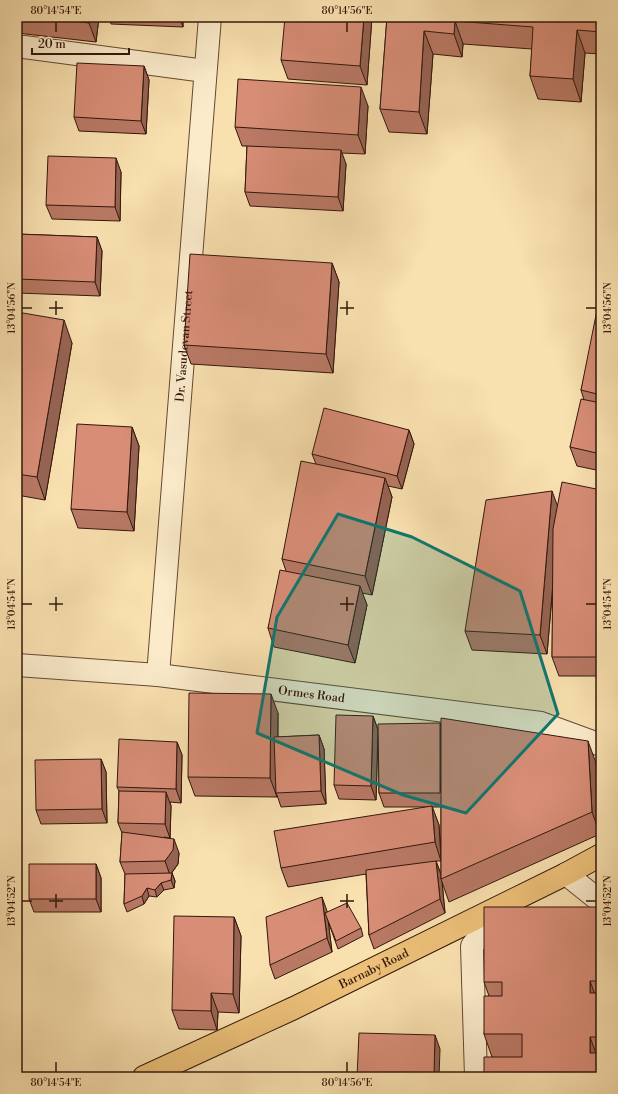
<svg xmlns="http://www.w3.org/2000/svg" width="618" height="1094" viewBox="0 0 618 1094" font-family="'Libre Bodoni',serif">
	<rect width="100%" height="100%" fill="#f9e0af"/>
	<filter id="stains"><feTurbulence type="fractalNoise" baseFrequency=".005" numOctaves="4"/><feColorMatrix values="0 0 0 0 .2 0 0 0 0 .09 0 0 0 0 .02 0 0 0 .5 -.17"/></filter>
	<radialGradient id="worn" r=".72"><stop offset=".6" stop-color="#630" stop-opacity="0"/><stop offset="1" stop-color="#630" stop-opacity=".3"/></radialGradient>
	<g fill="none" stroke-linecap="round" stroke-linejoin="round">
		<g stroke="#644935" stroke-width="24">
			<g id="minor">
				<path d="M 24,47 L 205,71"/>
				<path id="s1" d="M 158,675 L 210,17"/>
				<path d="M 566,874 L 601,902"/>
				<path d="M 476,1077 L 472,946 L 482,933 L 514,927"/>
			</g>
		</g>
		<g stroke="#644935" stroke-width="24">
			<g id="tertiary">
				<path id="s2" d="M 17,665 L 158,675 L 541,723 L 601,745"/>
			</g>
		</g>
		<g stroke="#32170c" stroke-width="24">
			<g id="primary">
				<path id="s3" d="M 144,1077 L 294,1008 L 566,874 L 601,855"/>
			</g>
		</g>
		<use href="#minor" stroke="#fbebcb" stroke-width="22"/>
		<use href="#tertiary" stroke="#fbebcb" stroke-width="22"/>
		<use href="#primary" stroke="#ecc078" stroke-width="22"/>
	</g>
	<path fill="#b97965" stroke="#32170c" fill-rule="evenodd" d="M 17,17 L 99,17 L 96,42 L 17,33 Z
		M 109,17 L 183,17 L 183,27 L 111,24 Z
		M 372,17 L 367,85 L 288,79 L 281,60 Z
		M 387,17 L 601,17 L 601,54 L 585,53 L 581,102 L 538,99 L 530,76 L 532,49 L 463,44 L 462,57 L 433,54 L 427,134 L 389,132 L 380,109 Z
		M 144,66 L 149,80 L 146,134 L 79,131 L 74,117 Z
		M 368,106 L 365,154 L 341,153 L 346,164 L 343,211 L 250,206 L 245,192 L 247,146 L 242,146 L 235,127 Z
		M 121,172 L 120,221 L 52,219 L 46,205 Z
		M 17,234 L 97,237 L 102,251 L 100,296 L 17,293 Z
		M 332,263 L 339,282 L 333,373 L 191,364 L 184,345 Z
		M 601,310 L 601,471 L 577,466 L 570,447 L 584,400 L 581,390 Z
		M 17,312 L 72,343 L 45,500 L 17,495 Z
		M 132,427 L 139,446 L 134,531 L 78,528 L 71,509 Z
		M 409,430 L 414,444 L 402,489 L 388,486 L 392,497 L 372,595 L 362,593 L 367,605 L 355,663 L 274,647 L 268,628 L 286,571 L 282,559 L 316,464 L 312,454 Z
		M 601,490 L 601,676 L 559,676 L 552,657 L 553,586 L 547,654 L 472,650 L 465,631 L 558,505 Z
		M 278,713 L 278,737 L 319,735 L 324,749 L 326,804 L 281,807 L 277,795 L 277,797 L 195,796 L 188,777 Z
		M 373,716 L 378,730 L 441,726 L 596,763 L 600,834 L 449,902 L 442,882 L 445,913 L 374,949 L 369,935 L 366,874 L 288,887 L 281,868 L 429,807 L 384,807 L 379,793 L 378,735 L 376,800 L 339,799 L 334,785 ZM 432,807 L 441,807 L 441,848 L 439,825 ZM 436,861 L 441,861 L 441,874 Z
		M 177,742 L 182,755 L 181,803 L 170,802 L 171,806 L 170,838 L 164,837 L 179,853 L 178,864 L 171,874 L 172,873 L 175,881 L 174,888 L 164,890 L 157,897 L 149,896 L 144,904 L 127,912 L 124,904 L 125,874 L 120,862 L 122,833 L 118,823 L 119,791 L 117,787 Z
		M 101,759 L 106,772 L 107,823 L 41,824 L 36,810 Z
		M 96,864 L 101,878 L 101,912 L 34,912 L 29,899 Z
		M 601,907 L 601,1077 L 492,1057 L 484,1034 L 489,996 L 484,982 Z
		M 327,911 L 327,912 L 361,928 L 363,936 L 338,949 L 328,921 L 332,952 L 275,979 L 270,965 Z
		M 234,917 L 241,936 L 239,1013 L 218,1012 L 217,1030 L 179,1029 L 172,1010 Z"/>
	<path fill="#966353" stroke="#32170c" d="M 90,17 L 99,17 L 96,42 L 89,23 Z
		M 179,17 L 183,17 L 183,27 Z
		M 364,17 L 372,17 L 367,85 L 360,66 Z
		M 455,21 L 463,44 L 462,57 L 454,34 Z
		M 577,30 L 585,53 L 581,102 L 573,79 Z
		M 424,31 L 433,54 L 427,134 L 419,112 Z
		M 144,66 L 149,80 L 146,134 L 141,121 Z
		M 361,87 L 368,106 L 365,154 L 358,135 Z
		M 341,150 L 346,164 L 343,211 L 338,197 Z
		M 116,158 L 121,172 L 120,221 L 115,207 Z
		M 97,237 L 102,251 L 100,296 L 95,282 Z
		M 332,263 L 339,282 L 333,373 L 326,354 Z
		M 64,320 L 72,343 L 45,500 L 37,477 Z
		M 132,427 L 139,446 L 134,531 L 127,512 Z
		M 409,430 L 414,444 L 402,489 L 397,476 Z
		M 385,478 L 392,497 L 372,595 L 365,576 Z
		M 552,491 L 559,510 L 547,654 L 540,635 Z
		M 360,586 L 367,605 L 355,663 L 348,645 Z
		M 271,694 L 278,713 L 277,793 L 276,793 L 277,797 L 270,778 Z
		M 373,716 L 378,730 L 376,800 L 371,786 Z
		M 440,723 L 445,737 L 440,793 Z
		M 319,735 L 324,749 L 326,804 L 321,791 Z
		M 588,741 L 596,763 L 600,834 L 592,812 Z
		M 177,742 L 182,755 L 181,803 L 176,789 Z
		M 101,759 L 106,772 L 107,823 L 102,809 Z
		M 166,792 L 171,806 L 170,838 L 165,824 Z
		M 432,806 L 439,825 L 441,861 L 435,842 Z
		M 174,839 L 179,853 L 178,864 L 170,875 L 165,861 Z
		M 436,861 L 441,875 L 441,879 L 442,882 L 445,913 L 440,899 Z
		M 96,864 L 101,878 L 101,912 L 96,899 Z
		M 172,873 L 175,881 L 174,888 L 171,880 Z
		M 161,883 L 164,890 L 157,897 L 155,890 Z
		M 147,888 L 149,896 L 144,904 L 142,896 Z
		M 322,897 L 327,911 L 332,952 L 327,938 Z
		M 234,917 L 241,936 L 239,1013 L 233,994 Z
		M 590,981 L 601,1011 L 590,993 Z
		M 211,993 L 218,1012 L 217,1030 L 211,1011 Z
		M 435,1035 L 440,1049 L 439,1077 L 434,1077 Z
		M 590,1037 L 601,1067 L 590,1053 Z"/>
	<path fill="#d78d76" stroke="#32170c" d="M 36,17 L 90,17 L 89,23 Z
		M 285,17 L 364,17 L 360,66 L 281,60 Z
		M 387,17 L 601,17 L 601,32 L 577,30 L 573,79 L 530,76 L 533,27 L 455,21 L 454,34 L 424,31 L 419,112 L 380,109 Z
		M 77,63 L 144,66 L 141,121 L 74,117 Z
		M 238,79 L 361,87 L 358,135 L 235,127 Z
		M 247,146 L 341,150 L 338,197 L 245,192 Z
		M 48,156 L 116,158 L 115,207 L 46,205 Z
		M 17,234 L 97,237 L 95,282 L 17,279 Z
		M 190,254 L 332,263 L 326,354 L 184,345 Z
		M 597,310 L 601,310 L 601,395 L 581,390 Z
		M 17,312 L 64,320 L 37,477 L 17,474 Z
		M 581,399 L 601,403 L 601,454 L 570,447 Z
		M 324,408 L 409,430 L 397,476 L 312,454 Z
		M 77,424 L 132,427 L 127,512 L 71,509 Z
		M 301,461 L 385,478 L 365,576 L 282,559 Z
		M 562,482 L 601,490 L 601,657 L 552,657 L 553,529 Z
		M 552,491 L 540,635 L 465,631 L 486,500 Z
		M 280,570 L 360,586 L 348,645 L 268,628 Z
		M 189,693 L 271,694 L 270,778 L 188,777 Z
		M 336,715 L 373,716 L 371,786 L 334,785 Z
		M 441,718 L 588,741 L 592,812 L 441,879 Z
		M 440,723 L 440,793 L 379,793 L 378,724 Z
		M 319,735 L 321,791 L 276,793 L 274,737 Z
		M 119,739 L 177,742 L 176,789 L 117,787 Z
		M 101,759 L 102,809 L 36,810 L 35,760 Z
		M 119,791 L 166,792 L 165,824 L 118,823 Z
		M 432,806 L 435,842 L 281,868 L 274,831 Z
		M 122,832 L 174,839 L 173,850 L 165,861 L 120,862 Z
		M 436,861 L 440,899 L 369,935 L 366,870 Z
		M 29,864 L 96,864 L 96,899 L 29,899 Z
		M 172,873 L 171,880 L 161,883 L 155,890 L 147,888 L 142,896 L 124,904 L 125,874 Z
		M 322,897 L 327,938 L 270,965 L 266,917 Z
		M 347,903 L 361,928 L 336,941 L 325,913 Z
		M 484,907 L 601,907 L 601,981 L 590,981 L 590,993 L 601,993 L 601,1037 L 590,1037 L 590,1053 L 601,1053 L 601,1077 L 484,1077 L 484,1057 L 522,1057 L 522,1034 L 484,1034 L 484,996 L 502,996 L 502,982 L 484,982 Z
		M 174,916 L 234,917 L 233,994 L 211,993 L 211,1011 L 172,1010 Z
		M 359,1033 L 435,1035 L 434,1077 L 357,1077 Z"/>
	<path fill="#0f766e" fill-opacity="0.2" stroke="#0f766e" stroke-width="3" stroke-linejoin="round" d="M 338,514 L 412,537 L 520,591 L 558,714 L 466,813 L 403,795 L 257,733 L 277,617 Z"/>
	<path fill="none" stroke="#32170c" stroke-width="1.5" d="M 56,22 L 56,32M 347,22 L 347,32M 56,301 L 56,315M 347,301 L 347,315M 22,308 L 32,308M 49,308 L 63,308M 340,308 L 354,308M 586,308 L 596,308M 56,597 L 56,611M 347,597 L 347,611M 22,604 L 32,604M 49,604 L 63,604M 340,604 L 354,604M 586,604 L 596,604M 56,894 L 56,908M 347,894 L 347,908M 22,901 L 32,901M 49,901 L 63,901M 340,901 L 354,901M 586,901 L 596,901M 56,1062 L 56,1072M 347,1062 L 347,1072"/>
	<g text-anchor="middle" stroke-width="4" stroke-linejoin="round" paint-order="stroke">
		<g font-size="12" fill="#32170c" stroke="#fbebcb">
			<text dy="4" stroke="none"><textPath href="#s1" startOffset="330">Dr. Vasudevan Street</textPath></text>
			<text dy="4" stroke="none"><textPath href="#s2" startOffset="296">Ormes Road</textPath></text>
			<text dy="4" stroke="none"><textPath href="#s3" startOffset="254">Barnaby Road</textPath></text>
		</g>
	</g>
	<rect width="618" height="1094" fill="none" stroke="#f9e0af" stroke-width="44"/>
	<path d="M32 48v6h97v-6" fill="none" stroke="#32170c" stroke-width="2"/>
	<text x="38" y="48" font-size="12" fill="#32170c" stroke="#fbebcb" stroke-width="3" paint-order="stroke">20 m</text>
	<rect x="22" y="22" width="574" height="1050" fill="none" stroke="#32170c" stroke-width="1.5"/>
	<g font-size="10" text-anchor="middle" fill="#32170c">
		<text x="56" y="14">80°14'54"E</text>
		<text x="347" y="14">80°14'56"E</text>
		<text transform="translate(11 308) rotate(-90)" y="4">13°04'56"N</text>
		<text transform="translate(607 308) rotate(-90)" y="4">13°04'56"N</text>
		<text transform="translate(11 604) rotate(-90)" y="4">13°04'54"N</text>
		<text transform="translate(607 604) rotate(-90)" y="4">13°04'54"N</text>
		<text transform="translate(11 901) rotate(-90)" y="4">13°04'52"N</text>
		<text transform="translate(607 901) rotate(-90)" y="4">13°04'52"N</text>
		<text x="56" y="1086">80°14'54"E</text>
		<text x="347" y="1086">80°14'56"E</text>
	</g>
	<rect width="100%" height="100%" filter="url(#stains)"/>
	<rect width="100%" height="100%" fill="url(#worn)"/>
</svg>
